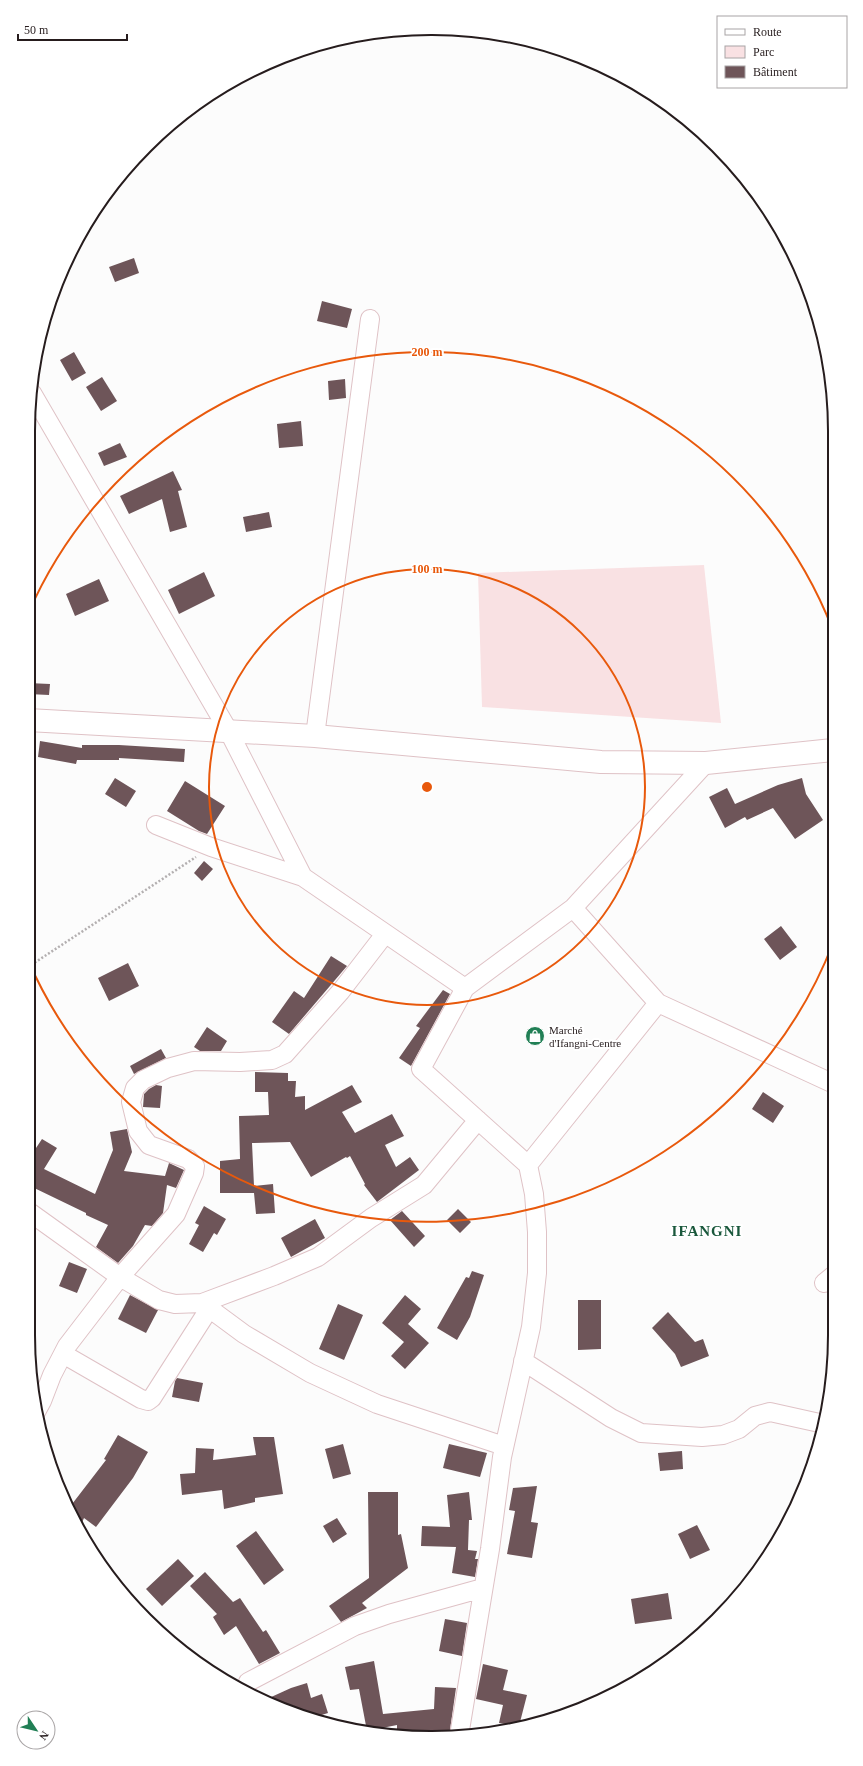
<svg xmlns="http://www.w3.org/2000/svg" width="863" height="1766" viewBox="0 0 863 1766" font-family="'Times New Roman',serif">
	<rect width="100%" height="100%" fill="#fcfcfc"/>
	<path fill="#f9e1e3" d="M 704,565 L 721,723 L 482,707 L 478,573 Z"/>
	<path fill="#6e5559" d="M 134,258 L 139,273 L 115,282 L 109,267 Z
		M 322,301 L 352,309 L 347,328 L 317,321 Z
		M 74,352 L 86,373 L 72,381 L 60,360 Z
		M 102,377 L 117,401 L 101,411 L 86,387 Z
		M 345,379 L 346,398 L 329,400 L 328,381 Z
		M 301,421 L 303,446 L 279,448 L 277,424 Z
		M 120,443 L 127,457 L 104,466 L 98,453 Z
		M 173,471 L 182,490 L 178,491 L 187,527 L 170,532 L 162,499 L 129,514 L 120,496 Z
		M 269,512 L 272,527 L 246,532 L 243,517 Z
		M 204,572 L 215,596 L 179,614 L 168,590 Z
		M 99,579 L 109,601 L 75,616 L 66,594 Z
		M 28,683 L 50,684 L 49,695 L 28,694 Z
		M 40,741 L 82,748 L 82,745 L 119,745 L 185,749 L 184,762 L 119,758 L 119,760 L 77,760 L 76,764 L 38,757 Z
		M 115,778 L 136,791 L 126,807 L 105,794 Z
		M 802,778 L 806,794 L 823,820 L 795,839 L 773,808 L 747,820 L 745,817 L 725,828 L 709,797 L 727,788 L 735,804 L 778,785 Z
		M 185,781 L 225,806 L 207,834 L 199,831 L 167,811 Z
		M 204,861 L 213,869 L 202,881 L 194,873 Z
		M 781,926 L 797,947 L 780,960 L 764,939 Z
		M 331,956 L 347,966 L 289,1034 L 272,1022 L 294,991 L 304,998 Z
		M 128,963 L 139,986 L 109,1001 L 98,978 Z
		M 443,990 L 450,994 L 411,1066 L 399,1058 L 420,1028 L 416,1026 Z
		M 207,1027 L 227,1041 L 221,1051 L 200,1051 L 194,1047 Z
		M 161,1049 L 166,1058 L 134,1074 L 130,1066 Z
		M 255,1072 L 288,1073 L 288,1081 L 296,1081 L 295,1097 L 305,1096 L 305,1110 L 352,1085 L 362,1102 L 342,1112 L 355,1133 L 392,1114 L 404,1136 L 385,1145 L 396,1167 L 410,1157 L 419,1170 L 377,1202 L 364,1185 L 365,1184 L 350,1156 L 347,1158 L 346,1157 L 311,1177 L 290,1142 L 252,1143 L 254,1186 L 273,1184 L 275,1213 L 256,1214 L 254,1193 L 220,1193 L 220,1161 L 240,1159 L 239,1116 L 269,1115 L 268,1092 L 255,1092 Z
		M 156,1085 L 162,1086 L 160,1108 L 143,1107 L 144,1094 L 149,1089 Z
		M 763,1092 L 784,1106 L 773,1123 L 752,1109 Z
		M 127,1129 L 132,1152 L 124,1171 L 165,1176 L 169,1163 L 184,1170 L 176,1188 L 167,1185 L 163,1213 L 152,1226 L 145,1225 L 133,1246 L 118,1263 L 96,1247 L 108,1225 L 86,1215 L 86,1213 L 28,1185 L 28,1160 L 42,1139 L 57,1148 L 44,1169 L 95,1194 L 113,1150 L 110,1132 Z
		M 204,1206 L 226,1219 L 217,1235 L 214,1233 L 203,1252 L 189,1244 L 199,1225 L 195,1223 Z
		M 458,1209 L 471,1222 L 460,1233 L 447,1220 Z
		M 402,1211 L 425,1236 L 414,1247 L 390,1220 Z
		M 315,1219 L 325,1238 L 291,1257 L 281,1238 Z
		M 69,1262 L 87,1269 L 77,1293 L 59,1286 Z
		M 472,1271 L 484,1275 L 470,1317 L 457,1340 L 437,1328 L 466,1277 L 469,1278 Z
		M 130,1295 L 158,1310 L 146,1333 L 118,1319 Z
		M 405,1295 L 421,1309 L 408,1324 L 429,1343 L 405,1369 L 391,1356 L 404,1342 L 382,1323 Z
		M 578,1300 L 601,1300 L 601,1349 L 578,1350 Z
		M 338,1304 L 363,1315 L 344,1360 L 319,1349 Z
		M 668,1312 L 695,1342 L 703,1339 L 709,1356 L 681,1367 L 675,1354 L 652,1328 Z
		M 177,1378 L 203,1383 L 199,1402 L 172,1397 L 175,1381 Z
		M 118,1435 L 148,1452 L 133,1478 L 96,1527 L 84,1518 L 79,1529 L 69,1508 L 106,1460 L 104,1459 Z
		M 253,1437 L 274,1437 L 283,1494 L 255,1498 L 255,1502 L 224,1509 L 222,1490 L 182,1495 L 180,1474 L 195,1473 L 196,1448 L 214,1449 L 213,1460 L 256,1455 Z
		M 343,1444 L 351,1474 L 333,1479 L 325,1449 Z
		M 449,1444 L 487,1453 L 480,1477 L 443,1468 Z
		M 682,1451 L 683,1469 L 660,1471 L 658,1453 Z
		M 537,1486 L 531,1522 L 538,1523 L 532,1558 L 507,1554 L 515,1511 L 509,1510 L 513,1488 Z
		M 368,1492 L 398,1492 L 398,1535 L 401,1534 L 408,1568 L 362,1603 L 367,1608 L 341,1622 L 329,1606 L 369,1578 Z
		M 469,1492 L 472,1520 L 469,1520 L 468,1550 L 477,1551 L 475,1559 L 478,1559 L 475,1577 L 452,1573 L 456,1547 L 421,1546 L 422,1526 L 450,1527 L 447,1495 Z
		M 337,1518 L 347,1534 L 333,1543 L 323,1526 Z
		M 697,1525 L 710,1550 L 690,1559 L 678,1534 Z
		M 256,1531 L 284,1570 L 264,1585 L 236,1546 Z
		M 178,1559 L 194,1576 L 162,1606 L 146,1589 Z
		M 205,1572 L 233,1602 L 240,1598 L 263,1632 L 266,1630 L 280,1653 L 259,1664 L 236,1626 L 224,1635 L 213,1617 L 217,1614 L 190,1586 Z
		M 668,1593 L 672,1619 L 635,1624 L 631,1599 Z
		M 445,1619 L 467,1623 L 462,1656 L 439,1651 Z
		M 374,1661 L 383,1714 L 434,1709 L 435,1687 L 456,1688 L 449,1737 L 431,1738 L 397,1735 L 397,1725 L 367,1731 L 359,1689 L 350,1690 L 345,1667 Z
		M 483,1664 L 508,1670 L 503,1690 L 527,1695 L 519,1726 L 499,1723 L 503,1705 L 476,1699 Z
		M 307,1683 L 311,1698 L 322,1694 L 328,1713 L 312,1718 L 295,1713 L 293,1705 L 284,1709 L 272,1705 L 269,1698 L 291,1688 Z"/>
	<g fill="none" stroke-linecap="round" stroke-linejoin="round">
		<g stroke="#dfc2c6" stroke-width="20">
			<path id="minor" d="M 32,393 L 228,730 L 303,877 L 465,988
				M 315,736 L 370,319
				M 156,825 L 211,847 L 303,877
				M 573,908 L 658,1003 L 834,1084
				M 528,1165 L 658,1003
				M 28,1211 L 120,1277 L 159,1300 L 175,1304 L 202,1303 L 274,1276 L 318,1257 L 371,1218 L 424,1185 L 478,1120
				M 824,1283 L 835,1274
				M 202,1303 L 244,1334 L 310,1373 L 377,1404 L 504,1446
				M 63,1354 L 141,1399 L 148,1401 L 152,1398 L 209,1309
				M 523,1361 L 611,1418 L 641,1433 L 702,1437 L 723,1435 L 739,1429 L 755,1416 L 770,1412 L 824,1424
				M 36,1412 L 42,1401 L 52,1375 L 67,1346 L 120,1277 L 176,1214 L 194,1173 L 195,1166 L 188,1159 L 149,1145 L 138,1131 L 131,1102 L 135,1088 L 143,1080 L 168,1068 L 194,1061 L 240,1062 L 272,1060 L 285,1054 L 341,991 L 385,934
				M 248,1682 L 355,1626 L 389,1614 L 483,1588
				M 459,1736 L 490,1549 L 502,1457 L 531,1327 L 537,1273 L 537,1232 L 534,1194 L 528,1165 L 421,1069 L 465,988 L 573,908 L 706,763"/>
		</g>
		<g stroke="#dfc2c6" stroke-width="24">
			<path id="highway" d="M 28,720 L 315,736 L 601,762 L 706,763 L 833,750"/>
		</g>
		<path stroke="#b3afb0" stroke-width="2.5" stroke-dasharray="2 2" stroke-linecap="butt" d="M 28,967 L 196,857"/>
		<use href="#minor" stroke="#fff" stroke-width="18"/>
		<use href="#highway" stroke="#fff" stroke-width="22"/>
	</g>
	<g fill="none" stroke="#e8590c" stroke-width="2">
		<circle cx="427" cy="787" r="218"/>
		<path d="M833 943A435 435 0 0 1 28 960M28 614A435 435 0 0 1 832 628"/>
	</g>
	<defs>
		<g id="shop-disc" transform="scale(1)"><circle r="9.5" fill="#217f55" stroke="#fff"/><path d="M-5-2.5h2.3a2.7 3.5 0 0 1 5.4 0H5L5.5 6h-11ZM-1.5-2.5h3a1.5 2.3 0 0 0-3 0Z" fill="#fff"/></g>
	</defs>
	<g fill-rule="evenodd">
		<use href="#shop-disc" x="535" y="1036"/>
	</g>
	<g text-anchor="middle" stroke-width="4" stroke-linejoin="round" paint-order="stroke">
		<g font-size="11" fill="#261c1d" stroke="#fff" text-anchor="start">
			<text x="549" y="1034">Marché<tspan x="549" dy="13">d'Ifangni-Centre</tspan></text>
		</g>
		<g font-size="15" font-weight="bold" letter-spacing="1" fill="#1a583c" stroke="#fff">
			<text x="707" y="1236">IFANGNI</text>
		</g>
	</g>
	<path d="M0 0H863V1766H0ZM431 35H432A396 396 0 0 1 828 431V1335A396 396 0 0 1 432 1731H431A396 396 0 0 1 35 1335V431A396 396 0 0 1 431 35Z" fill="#fff" fill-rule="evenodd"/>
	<path fill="none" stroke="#261c1d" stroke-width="2" d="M431 35H432A396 396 0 0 1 828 431V1335A396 396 0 0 1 432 1731H431A396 396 0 0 1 35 1335V431A396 396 0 0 1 431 35Z"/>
	<circle cx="427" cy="787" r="6" fill="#e8590c" stroke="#fff" stroke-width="2"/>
	<g font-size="12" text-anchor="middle" font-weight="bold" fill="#e8590c" stroke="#fff" stroke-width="4" stroke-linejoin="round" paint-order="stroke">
		<text x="427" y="356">200 m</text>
		<text x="427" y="573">100 m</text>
	</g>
	<rect x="717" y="16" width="130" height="72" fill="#ffffff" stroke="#a8a4a5"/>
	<rect x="725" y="29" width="20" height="6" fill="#ffffff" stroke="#a8a4a5"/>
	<text x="753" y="36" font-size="12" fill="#261c1d">Route</text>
	<rect x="725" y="46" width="20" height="12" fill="#f9e1e3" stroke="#a8a4a5"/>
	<text x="753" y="56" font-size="12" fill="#261c1d">Parc</text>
	<rect x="725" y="66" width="20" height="12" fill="#6e5559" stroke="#a8a4a5"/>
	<text x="753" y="76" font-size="12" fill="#261c1d">Bâtiment</text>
	<g transform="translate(36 1730) rotate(125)"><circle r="19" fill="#ffffff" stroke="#a8a4a5"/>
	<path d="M0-3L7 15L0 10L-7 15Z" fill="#217f55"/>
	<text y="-6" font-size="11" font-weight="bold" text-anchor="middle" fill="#261c1d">N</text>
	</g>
	<path d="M18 34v6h109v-6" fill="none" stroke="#261c1d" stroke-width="2"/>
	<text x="24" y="34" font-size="12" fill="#261c1d" stroke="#ffffff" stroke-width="3" paint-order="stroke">50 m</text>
</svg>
